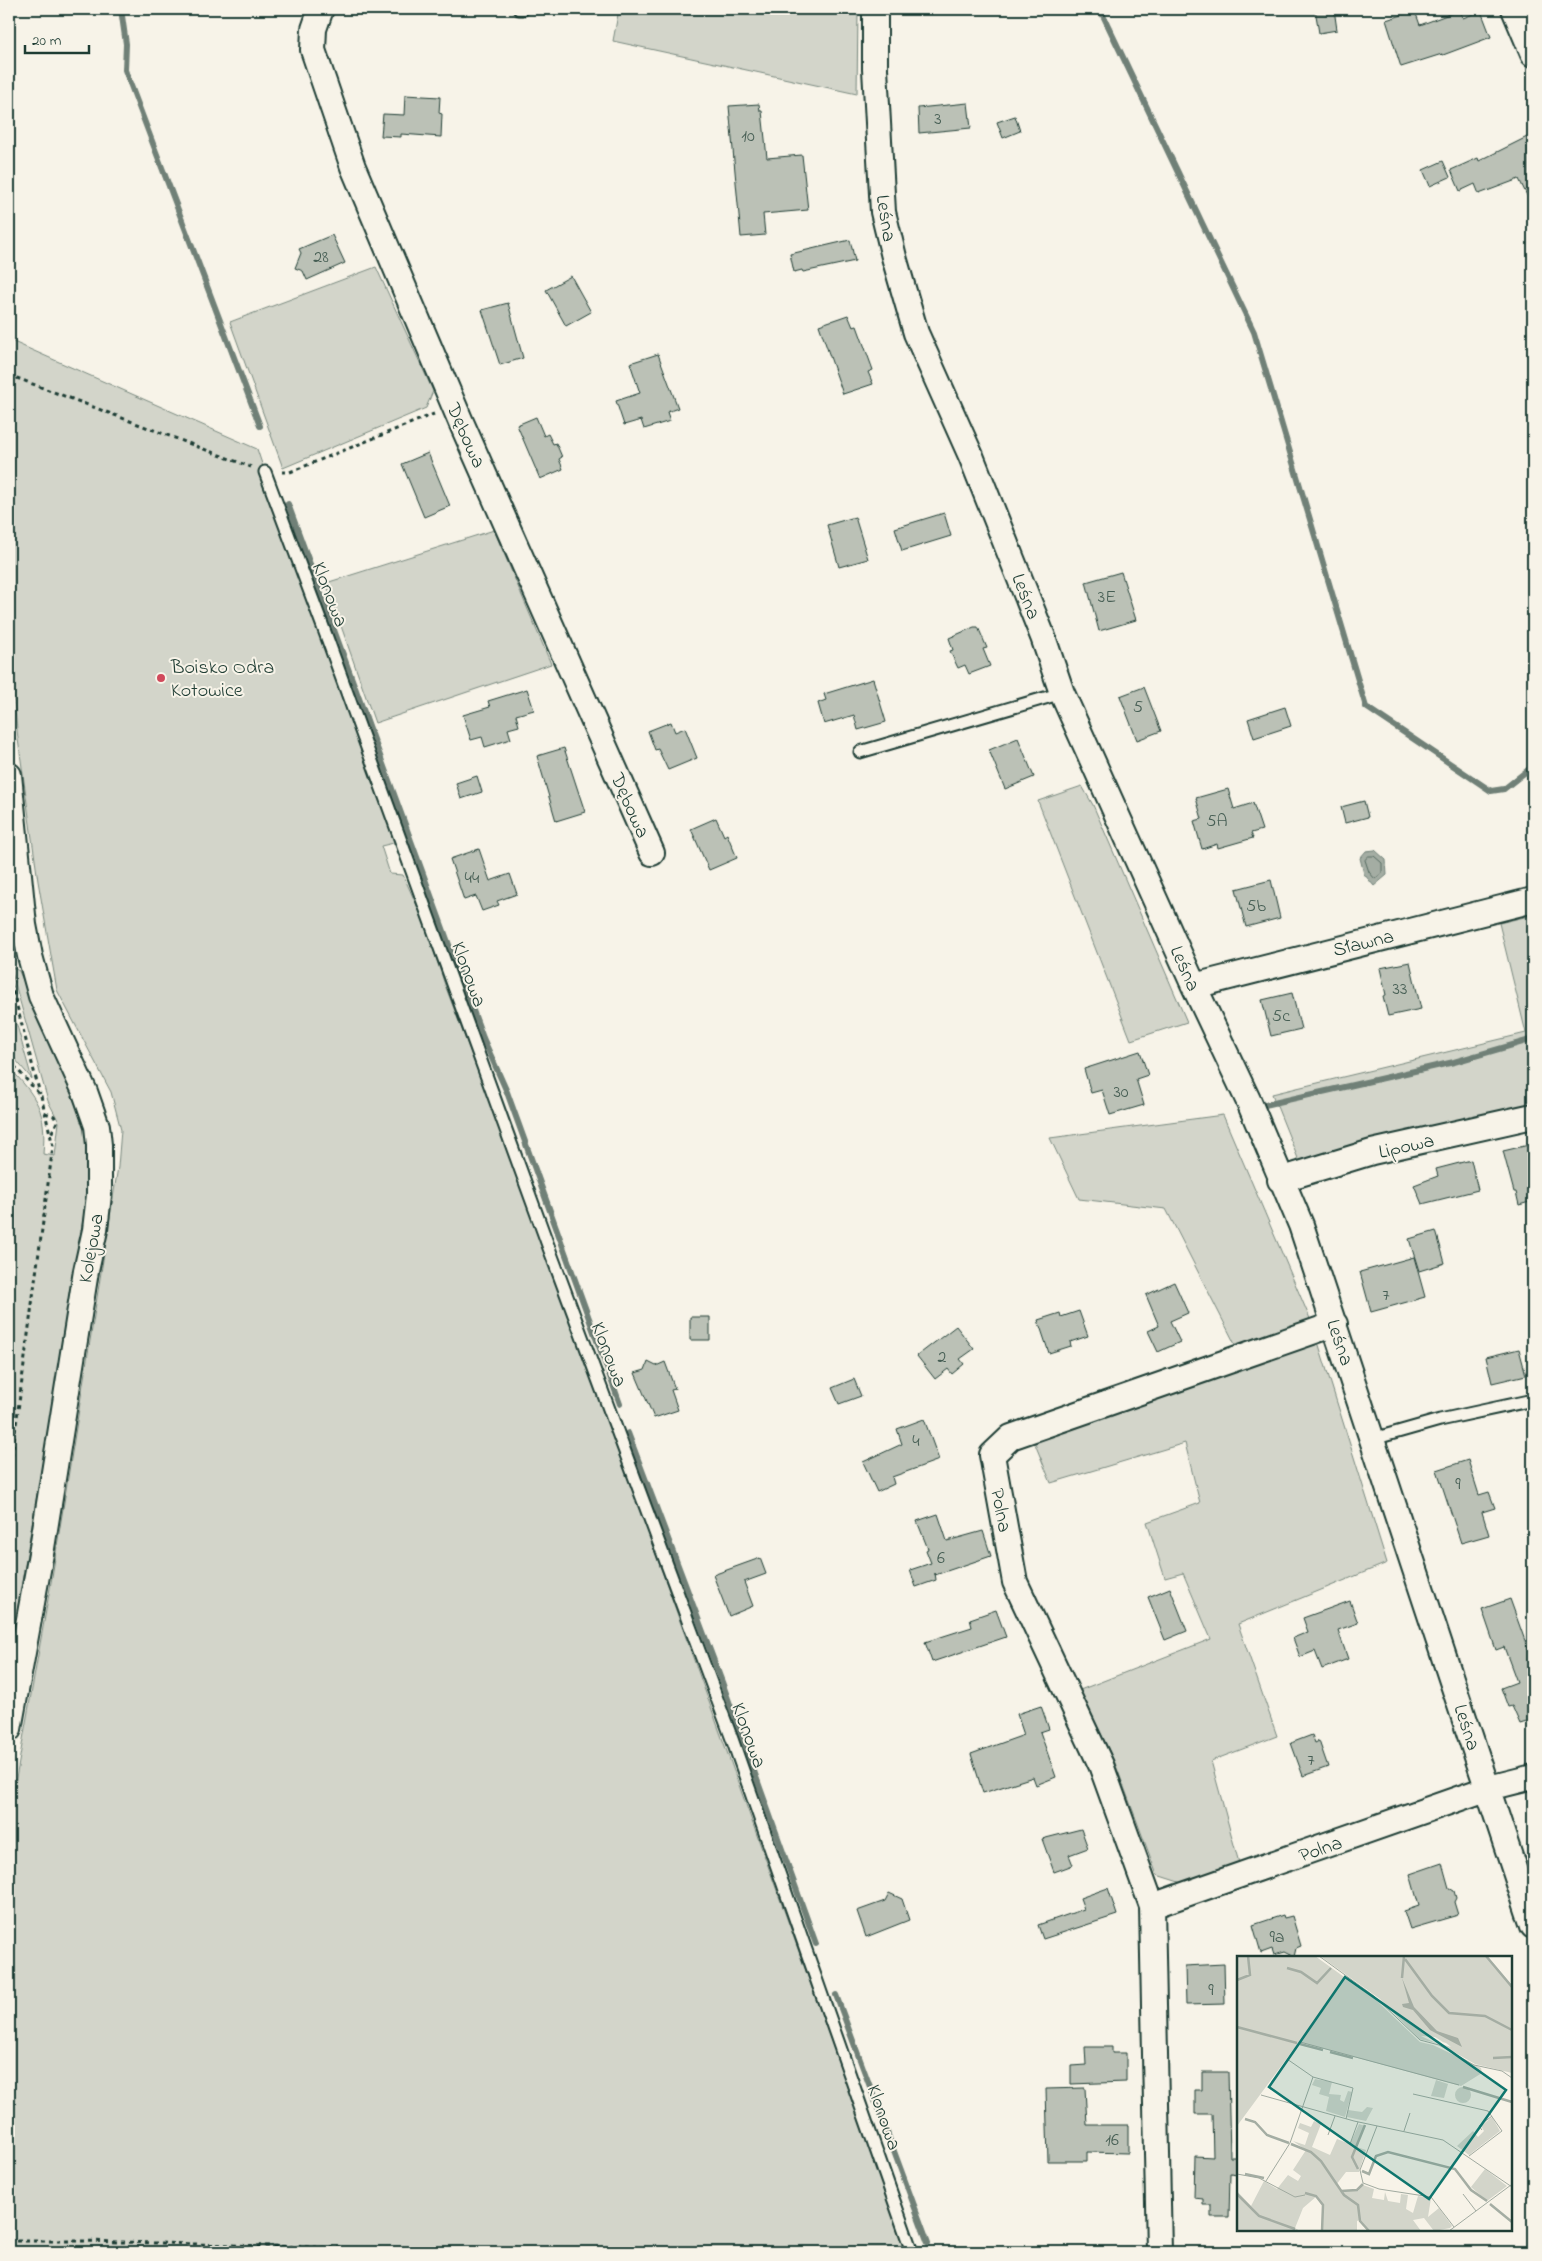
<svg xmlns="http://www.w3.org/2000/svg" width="1542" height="2261" viewBox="0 0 1542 2261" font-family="'Indie Flower',sans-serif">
	<rect width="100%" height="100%" fill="#f7f3e8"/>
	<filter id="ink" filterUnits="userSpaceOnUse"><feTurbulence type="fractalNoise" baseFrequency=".02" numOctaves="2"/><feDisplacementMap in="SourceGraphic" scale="10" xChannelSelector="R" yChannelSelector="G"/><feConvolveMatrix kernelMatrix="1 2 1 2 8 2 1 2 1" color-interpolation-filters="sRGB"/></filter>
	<g filter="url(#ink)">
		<path fill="#d3d5ca" stroke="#79897f" d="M 619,9 L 858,9 L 857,94 L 613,41 Z
			M 376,267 L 433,391 L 426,408 L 283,468 L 230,322 Z
			M 9,340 L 257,449 L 317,628 L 398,842 L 381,846 L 390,874 L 403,875 L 424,921 L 445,985 L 559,1285 L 907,2252 L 9,2252 L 9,1818 L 52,1577 L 118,1167 L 121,1130 L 111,1092 L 57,990 L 38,881 L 18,739 L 9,653 Z
			M 494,530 L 551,664 L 375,723 L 326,583 Z
			M 1082,786 L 1093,805 L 1187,1022 L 1131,1040 L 1038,801 Z
			M 1533,915 L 1533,1110 L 1299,1161 L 1272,1094 L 1526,1033 L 1499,923 Z
			M 10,966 L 19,971 L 83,1122 L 89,1155 L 89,1181 L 67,1320 L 9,1658 L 9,1067 C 37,1098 47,1110 43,1154 L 55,1156 L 59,1122 L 48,1101 Z
			M 9,997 L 32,1079 L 9,1052 Z
			M 1223,1115 L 1311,1321 L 1239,1352 L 1166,1209 L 1079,1199 L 1050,1138 Z
			M 1318,1342 L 1387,1563 L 1238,1624 L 1277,1736 L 1211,1761 L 1239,1863 L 1182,1883 L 1157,1875 L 1115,1763 L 1080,1690 L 1211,1639 L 1183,1573 L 1165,1578 L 1147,1522 L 1200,1503 L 1185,1443 L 1051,1483 L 1033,1439 L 1172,1394 Z"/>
		<path fill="#a4ada3" stroke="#6f8077" d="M 1375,850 L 1386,860 L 1387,875 L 1374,886 L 1364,874 L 1360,858 L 1366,851 Z"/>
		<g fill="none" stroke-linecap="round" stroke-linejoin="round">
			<path stroke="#546a60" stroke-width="1" d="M 1369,856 L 1374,856 L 1382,863 L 1382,873 L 1375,879 L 1369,872 L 1365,860 Z"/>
			<path stroke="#6f8077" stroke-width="6" d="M 121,9 L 126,44 L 125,70 L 260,426
				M 1100,9 L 1254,332 L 1366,707 L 1491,791 L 1504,789 L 1533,766
				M 288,504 L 483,1038 L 507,1092 L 620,1404
				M 1265,1105 L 1454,1062 L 1533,1039
				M 628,1433 L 722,1682 L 816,1944
				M 836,1995 L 928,2243"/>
		</g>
		<path fill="#bbc1b6" stroke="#1f3d34" d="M 1315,9 L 1334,9 L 1337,30 L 1319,33 Z
			M 1460,10 L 1463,18 L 1481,11 L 1491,37 L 1443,55 L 1442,54 L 1401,67 L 1386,20 L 1415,11 L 1420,25 Z
			M 405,95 L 440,97 L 439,113 L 442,114 L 441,137 L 401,134 L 401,137 L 381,136 L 383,114 L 404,115 Z
			M 968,103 L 971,128 L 919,133 L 918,108 Z
			M 759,104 L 760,111 L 762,111 L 767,158 L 802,155 L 808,210 L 763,214 L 765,235 L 741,237 L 729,106 Z
			M 1015,116 L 1020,131 L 1003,138 L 997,122 Z
			M 1533,134 L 1533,208 L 1519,179 L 1479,194 L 1475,184 L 1460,191 L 1451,170 L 1478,158 L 1479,161 Z
			M 1443,161 L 1450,177 L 1430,186 L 1423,170 Z
			M 332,235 L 345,263 L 307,280 L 303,271 L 295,268 L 301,253 L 299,249 Z
			M 850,240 L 855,261 L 803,272 L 802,270 L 794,272 L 790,254 Z
			M 571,276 L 591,312 L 566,326 L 546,290 Z
			M 508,303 L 523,358 L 500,365 L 482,310 Z
			M 848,315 L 853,327 L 857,326 L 873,370 L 868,372 L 873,384 L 843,394 L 819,325 Z
			M 658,354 L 678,408 L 667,412 L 670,421 L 644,429 L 641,420 L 624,425 L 616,401 L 640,393 L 630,363 Z
			M 536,417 L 544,436 L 548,434 L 553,444 L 556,443 L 562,457 L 559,459 L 563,469 L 540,479 L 517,425 Z
			M 428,453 L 450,506 L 424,517 L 402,464 Z
			M 944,513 L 951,536 L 902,551 L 895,528 Z
			M 855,517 L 868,559 L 839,567 L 827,525 Z
			M 1121,572 L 1136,620 L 1099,631 L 1086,582 Z
			M 974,627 L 978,627 L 987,648 L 983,649 L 990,666 L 969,674 L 965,665 L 958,668 L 950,651 L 953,650 L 949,638 Z
			M 873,679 L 886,722 L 858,730 L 854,715 L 824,724 L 818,703 L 826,700 L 824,694 Z
			M 1144,687 L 1161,731 L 1137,740 L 1120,696 Z
			M 527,689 L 534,710 L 516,715 L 519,726 L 508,729 L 511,739 L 485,747 L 482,737 L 471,740 L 463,715 L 490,707 L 488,701 Z
			M 1285,707 L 1291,726 L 1254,738 L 1248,719 Z
			M 671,722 L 675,732 L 685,728 L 697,758 L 668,770 L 658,749 L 655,750 L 648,731 Z
			M 1018,738 L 1034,777 L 1005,789 L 989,750 Z
			M 564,748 L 585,812 L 556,821 L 537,756 Z
			M 477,776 L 482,792 L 461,799 L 456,783 Z
			M 1228,789 L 1234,809 L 1253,803 L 1262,830 L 1251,833 L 1253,838 L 1218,848 L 1217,844 L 1202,849 L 1194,821 L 1202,819 L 1196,798 Z
			M 1364,801 L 1368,817 L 1345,823 L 1341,807 Z
			M 716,818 L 724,836 L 727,834 L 737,858 L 709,870 L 691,829 Z
			M 479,849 L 490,881 L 510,874 L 517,894 L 497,901 L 499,905 L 482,911 L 476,896 L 464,900 L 450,859 Z
			M 1271,880 L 1280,918 L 1246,927 L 1236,889 Z
			M 1410,962 L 1421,1009 L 1388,1016 L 1383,996 L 1386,995 L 1380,968 Z
			M 1292,993 L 1301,1029 L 1271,1036 L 1262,1000 Z
			M 1140,1051 L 1148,1075 L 1136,1079 L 1144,1105 L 1110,1115 L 1102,1090 L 1091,1093 L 1084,1069 Z
			M 1533,1144 L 1533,1201 L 1519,1205 L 1516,1192 L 1514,1192 L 1503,1151 Z
			M 1471,1160 L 1478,1190 L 1422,1204 L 1414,1185 L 1438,1176 L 1436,1169 Z
			M 1436,1231 L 1445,1263 L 1419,1271 L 1409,1239 Z
			M 1414,1257 L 1425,1297 L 1371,1312 L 1360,1272 Z
			M 1174,1282 L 1188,1313 L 1170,1321 L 1180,1342 L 1158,1352 L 1148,1331 L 1159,1326 L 1146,1295 Z
			M 1079,1311 L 1088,1336 L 1070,1342 L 1071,1346 L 1049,1353 L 1038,1320 L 1060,1313 L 1061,1317 Z
			M 690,1317 L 710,1317 L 710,1340 L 690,1340 Z
			M 956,1326 L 974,1349 L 960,1359 L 964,1364 L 952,1374 L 948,1369 L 935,1379 L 917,1356 Z
			M 1519,1349 L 1526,1375 L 1492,1383 L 1486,1357 Z
			M 648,1362 L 656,1366 L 665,1362 L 675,1389 L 671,1390 L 678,1410 L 654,1418 L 635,1373 L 645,1370 Z
			M 854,1379 L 861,1396 L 839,1404 L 832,1388 Z
			M 924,1419 L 939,1460 L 892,1477 L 894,1484 L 877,1492 L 863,1462 L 902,1444 L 897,1429 Z
			M 1468,1460 L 1479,1495 L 1489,1492 L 1495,1508 L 1482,1512 L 1489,1535 L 1461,1543 L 1437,1470 Z
			M 938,1514 L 947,1541 L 983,1531 L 991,1556 L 935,1575 L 935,1573 L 936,1580 L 916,1587 L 910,1570 L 931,1563 L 926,1550 L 928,1549 L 917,1521 Z
			M 760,1558 L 766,1574 L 744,1582 L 753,1606 L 729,1616 L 713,1575 Z
			M 1170,1588 L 1187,1631 L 1165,1640 L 1148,1597 Z
			M 1510,1599 L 1533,1663 L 1533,1720 L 1520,1724 L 1512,1706 L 1508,1707 L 1501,1688 L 1517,1682 L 1504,1647 L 1496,1650 L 1482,1609 Z
			M 1350,1601 L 1358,1623 L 1338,1630 L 1348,1659 L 1322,1669 L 1315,1651 L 1300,1657 L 1293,1638 L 1308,1632 L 1303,1618 Z
			M 996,1610 L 1006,1637 L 932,1662 L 925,1642 L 972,1627 L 970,1619 Z
			M 1041,1706 L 1049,1729 L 1040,1732 L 1056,1777 L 1036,1785 L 1033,1777 L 983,1793 L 971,1754 L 1024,1735 L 1017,1714 Z
			M 1312,1735 L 1315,1743 L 1319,1741 L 1328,1767 L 1303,1776 L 1291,1743 Z
			M 1081,1829 L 1088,1848 L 1069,1855 L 1073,1865 L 1054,1872 L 1042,1839 Z
			M 1442,1863 L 1449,1888 L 1454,1891 L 1456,1898 L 1454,1902 L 1458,1915 L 1410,1929 L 1404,1911 L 1419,1906 L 1410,1874 Z
			M 1108,1888 L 1117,1915 L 1043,1939 L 1038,1925 L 1084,1909 L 1080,1898 Z
			M 889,1893 L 902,1899 L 909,1920 L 866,1937 L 857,1911 L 885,1901 Z
			M 1283,1915 L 1284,1918 L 1292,1916 L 1301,1946 L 1296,1948 L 1294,1957 L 1284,1952 L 1274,1955 L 1272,1949 L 1261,1953 L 1253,1925 Z
			M 1224,1964 L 1225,2004 L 1186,2005 L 1185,1966 Z
			M 1085,2047 L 1112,2047 L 1112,2053 L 1126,2053 L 1126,2082 L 1071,2084 L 1071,2066 L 1086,2065 Z
			M 1202,2072 L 1228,2072 L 1230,2157 L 1238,2157 L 1237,2174 L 1230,2173 L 1229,2217 L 1211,2217 L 1211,2205 L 1203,2205 L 1203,2199 L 1194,2198 L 1195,2156 L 1213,2157 L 1212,2114 L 1195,2114 L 1195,2090 L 1202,2090 Z
			M 1085,2088 L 1087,2125 L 1128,2125 L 1128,2153 L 1087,2152 L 1087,2161 L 1048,2161 L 1046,2089 Z"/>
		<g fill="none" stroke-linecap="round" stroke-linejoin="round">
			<g stroke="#1f3d34" stroke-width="15">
				<path id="service" d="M 519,9 L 523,9
					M 265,472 L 326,635 L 549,1248 L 732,1739 L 912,2252
					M 860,752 L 1062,693
					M 1373,1439 L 1440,1420 L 1533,1400"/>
			</g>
			<g stroke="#1f3d34" stroke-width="28">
				<path id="minor" d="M 321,9 L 314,29 L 313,50 L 353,167 L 461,422 L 652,853
					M 875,9 L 875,69 L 883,212 L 894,257 L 916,333 L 971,456 L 1043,637 L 1062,693 L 1194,986 L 1249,1102 L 1301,1225 L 1533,1926
					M 1514,9 L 1533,54
					M 9,775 L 24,925 L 30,956 L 41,996 L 85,1092 L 97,1126 L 99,1145 L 99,1195 L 95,1230 L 86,1271 L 42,1548 L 9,1729
					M 1194,986 L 1533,900
					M 1280,1180 L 1372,1152 L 1533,1116
					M 1152,1906 L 1101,1765 L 1015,1582 L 992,1455 L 1011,1437 L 1335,1324
					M 1159,2252 L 1152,1906 L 1489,1788 L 1533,1777"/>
			</g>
			<path stroke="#1f3d34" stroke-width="3" stroke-dasharray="4 4" stroke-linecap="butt" d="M 9,375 L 251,467
				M 282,472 L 290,472 L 434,414
				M 9,976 L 40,1094
				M 9,1060 L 41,1096 L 53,1146 L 9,1478
				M 45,1113 L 54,1116 L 57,1122 L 51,1134
				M 9,2241 L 84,2241 L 486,2252"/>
			<use href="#service" stroke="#f7f3e8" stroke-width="11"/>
			<use href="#minor" stroke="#f7f3e8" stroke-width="24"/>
		</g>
	</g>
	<circle fill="#d1495b" stroke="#f7f3e8" stroke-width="2" cx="161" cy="678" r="5"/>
	<g text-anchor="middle" stroke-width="4" stroke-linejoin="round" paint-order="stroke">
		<g font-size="18" fill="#465e54">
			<text x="938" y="124">3</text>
			<text x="748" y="141">10</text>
			<text x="321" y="262">28</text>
			<text x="1107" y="602">3E</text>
			<text x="1138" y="712">5</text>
			<text x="1217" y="826">5A</text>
			<text x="472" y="883">44</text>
			<text x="1256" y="911">5b</text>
			<text x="1400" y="994">33</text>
			<text x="1281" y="1021">5c</text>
			<text x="1121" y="1097">30</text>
			<text x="1386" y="1300">7</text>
			<text x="942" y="1362">2</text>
			<text x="916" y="1446">4</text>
			<text x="1458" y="1489">9</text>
			<text x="941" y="1563">6</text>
			<text x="1311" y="1765">7</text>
			<text x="1277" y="1942">9a</text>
			<text x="1211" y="1995">9</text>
			<text x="1112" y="2145">16</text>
		</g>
		<g font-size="20" fill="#1f3d34" stroke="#f7f3e8">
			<text transform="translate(887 218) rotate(81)" y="7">Leśna</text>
			<text transform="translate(467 435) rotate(66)" y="7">Dębowa</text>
			<text transform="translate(331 594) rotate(69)" y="7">Klonowa</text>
			<text transform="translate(1027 596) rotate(68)" y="7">Leśna</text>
			<text transform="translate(631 805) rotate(66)" y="7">Dębowa</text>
			<text transform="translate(1363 942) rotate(-14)" y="7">Sławna</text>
			<text transform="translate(1186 968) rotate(66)" y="7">Leśna</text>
			<text transform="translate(470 974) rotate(70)" y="7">Klonowa</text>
			<text transform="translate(1406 1145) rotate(-13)" y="7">Lipowa</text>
			<text transform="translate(90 1248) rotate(-80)" y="7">Kolejowa</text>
			<text transform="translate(1341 1342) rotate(71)" y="7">Leśna</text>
			<text transform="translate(610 1354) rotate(69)" y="7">Klonowa</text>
			<text transform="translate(1002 1510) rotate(79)" y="7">Polna</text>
			<text transform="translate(1468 1727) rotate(72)" y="7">Leśna</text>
			<text transform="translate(750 1735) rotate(70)" y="7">Klonowa</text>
			<text transform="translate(1320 1848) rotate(-19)" y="7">Polna</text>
			<text transform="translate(885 2117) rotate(71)" y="7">Klonowa</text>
		</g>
		<g font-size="20" fill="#1f3d34" stroke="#f7f3e8" text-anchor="start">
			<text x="171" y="673">Boisko Odra<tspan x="171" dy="23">Kotowice</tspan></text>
		</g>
	</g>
	<g transform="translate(1237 1956)">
		<rect width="275" height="275" fill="#f7f3e8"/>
		<path d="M 0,0 L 78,0 L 139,44 L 183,86 L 196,89 L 244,112 L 245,117 L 224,130 L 62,86 L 0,170 ZM 83,0 L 250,0 L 275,29 L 275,117 L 238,108 L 201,87 L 214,91 L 209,87 L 191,82 L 206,86 L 198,81 L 184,80 L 199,87 L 182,83 L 143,43 ZM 78,123 L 95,126 L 92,138 L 104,139 L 103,144 L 107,146 L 111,135 L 115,136 L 108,161 L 89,155 L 92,141 L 82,138 L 84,132 L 75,129 ZM 199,124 L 211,128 L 207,142 L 194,140 ZM218 139a8 8 0 1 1 16 0a8 8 0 1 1-16 0ZM 130,151 L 136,152 L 129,165 L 110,161 L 111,154 L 125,156 ZM 255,161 L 263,175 L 232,199 L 220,190 L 236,175 L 241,181 L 247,175 L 244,170 ZM 77,165 L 84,168 L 75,191 L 93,199 L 100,183 L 113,188 L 122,168 L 128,170 L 120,191 L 129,194 L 122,216 L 109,216 L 99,229 L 103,235 L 121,235 L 126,229 L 137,233 L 135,242 L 147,244 L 148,236 L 151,245 L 163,247 L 164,238 L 171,239 L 169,253 L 176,257 L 181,240 L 194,242 L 191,261 L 202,252 L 215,270 L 213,272 L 197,275 L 187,262 L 176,264 L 184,275 L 133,275 L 123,264 L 120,265 L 120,275 L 86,275 L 86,248 L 80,240 L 66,252 L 58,272 L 63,275 L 0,275 L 0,235 L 14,250 L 27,225 L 40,233 L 51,219 L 61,225 L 64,220 L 56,214 L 69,194 L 56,185 L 68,189 L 72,177 L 61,172 L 63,167 L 74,171 ZM 248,213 L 270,230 L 250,245 L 234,231 Z" fill="#d3d5ca"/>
		<path d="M 165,22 L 177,51 L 200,75 L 221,82 L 225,91 L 193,74 L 176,54 L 166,51 L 165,48 L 172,47 Z" fill="#a4ada3"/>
		<path fill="none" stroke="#a4ada3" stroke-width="2.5" d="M 249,0 L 275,31M 168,3 L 195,40 L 212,57 L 248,60 L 275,74M 50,12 L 64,16 L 80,27 L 94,12M 165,22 L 167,0M 0,24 L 13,19 L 11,0M 0,71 L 60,87M 63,88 L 86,94M 93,96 L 116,102M 256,102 L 275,101M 226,131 L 275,146M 8,163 L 18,166 L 30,179 L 52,187M 54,188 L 74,196 L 84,205 L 107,239 L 121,249 L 123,265 L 132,275M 121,213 L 115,201 L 128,169M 125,215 L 132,218 L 139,200 L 151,196 L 218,213 L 234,234 L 250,245M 8,218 L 27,222M 104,235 L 120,234 L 126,228M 68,237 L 79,240 L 86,249 L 85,275M 0,238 L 22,260 L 58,273M 253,248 L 275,266"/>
		<path fill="none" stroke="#a1aaa0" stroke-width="1" d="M 82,0 L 137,40 L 183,84 L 202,89 L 237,109 L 265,115 L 275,122M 63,86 L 222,129M 76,121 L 116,132 L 109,163M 176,138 L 251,155 L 265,175 L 232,200M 24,139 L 117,165 L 206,184 L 275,231M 140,170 L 123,214 L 126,227 L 142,233 L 194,241 L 217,271M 245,174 L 242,170 L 255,160M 167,175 L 173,157M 91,179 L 98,160M 113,188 L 121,166M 0,218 L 22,222 L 58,241 L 68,239M 29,225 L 53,187 L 76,121 L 50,103M 226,238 L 239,255M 212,275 L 274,229"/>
		<path fill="#0f766e" fill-opacity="0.15" stroke="#0f766e" stroke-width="2.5" d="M 108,21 L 269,134 L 192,243 L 32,131 Z"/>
		<rect width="275" height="275" fill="none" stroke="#1f3d34" stroke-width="2.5"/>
	</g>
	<rect width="1542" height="2261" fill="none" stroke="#f7f3e8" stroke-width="30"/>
	<rect x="15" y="15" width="1512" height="2231" fill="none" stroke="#1f3d34" stroke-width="2" filter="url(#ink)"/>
	<path d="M25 45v8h64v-8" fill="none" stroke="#1f3d34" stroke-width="2.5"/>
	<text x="32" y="45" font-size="15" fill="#1f3d34" stroke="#f7f3e8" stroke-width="4" paint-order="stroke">20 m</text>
</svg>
